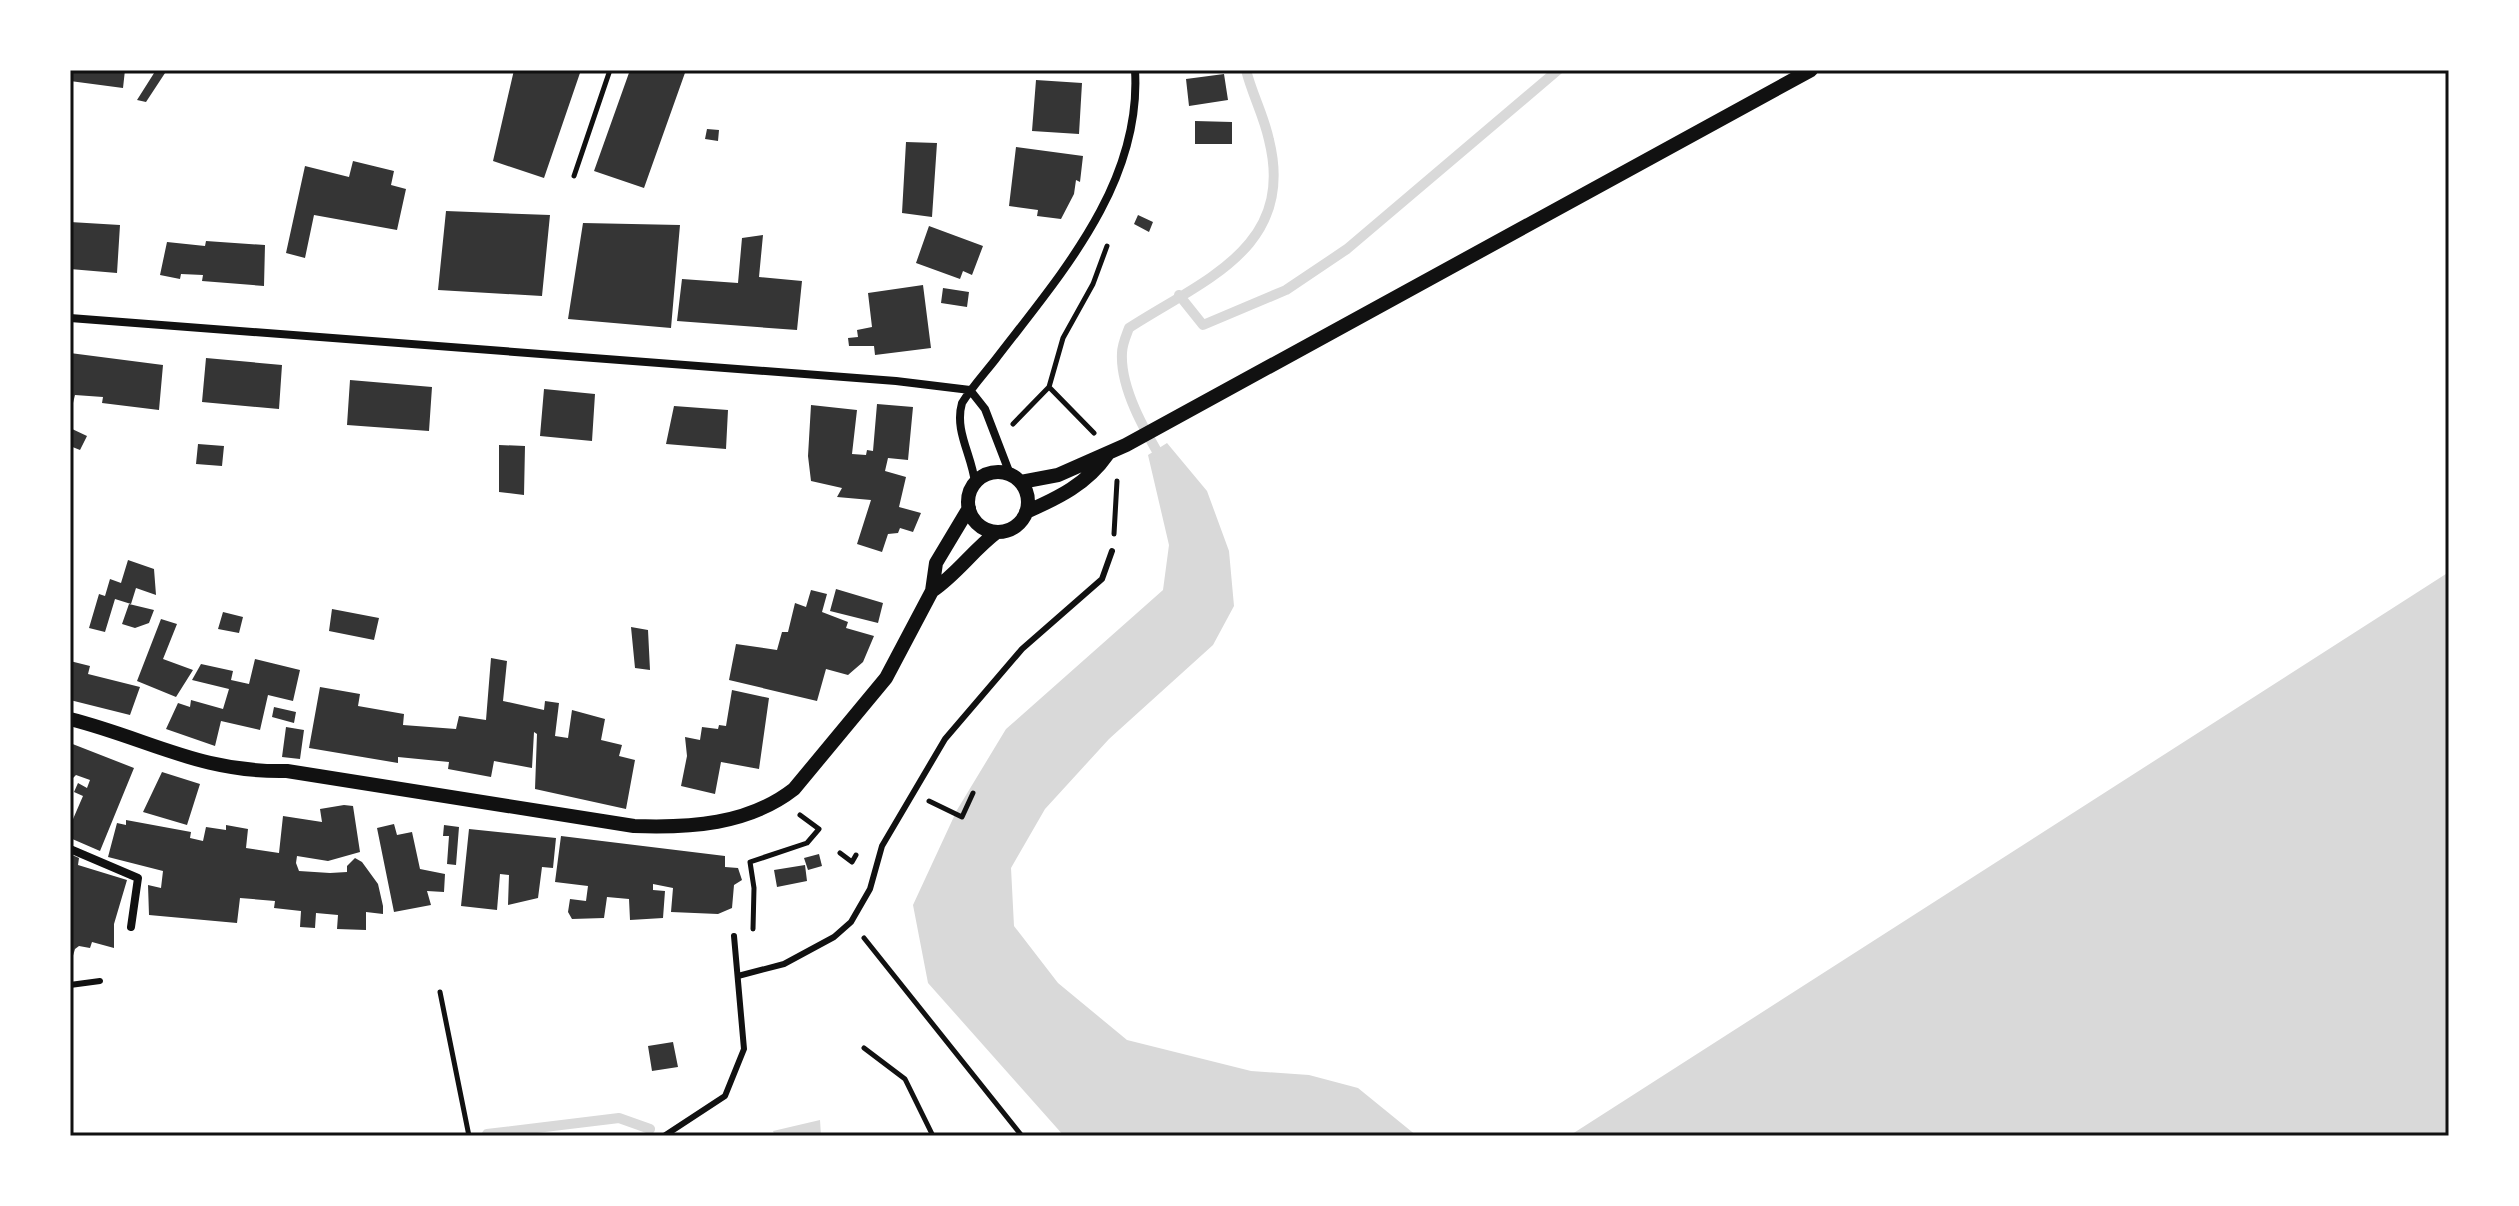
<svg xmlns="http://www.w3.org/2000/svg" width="2519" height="1206" viewBox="0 0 2519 1206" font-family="Figtree,sans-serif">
	<rect width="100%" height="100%" fill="#fff"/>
	<path fill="#d9d9d9" d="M 1167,443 L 1207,491 L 1229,551 L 1234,606 L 1213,645 L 1109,739 L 1045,809 L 1011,868 L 1014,926 L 1058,983 L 1127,1040 L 1251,1071 L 1309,1075 L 1358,1088 L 1417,1136 L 1064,1136 L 928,983 L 913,905 L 957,810 L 1006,729 L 1163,590 L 1169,545 L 1148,455 Z
		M 2449,572 L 2449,1136 L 1569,1136 Z
		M 820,1120 L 821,1136 L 775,1136 L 773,1131 Z"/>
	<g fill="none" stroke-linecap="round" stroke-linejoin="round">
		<path stroke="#d9d9d9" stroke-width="10" d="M 1179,295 L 1203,325 L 1286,290 L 1347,249 L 1558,70
			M 1162,460 C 1145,431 1120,388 1122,353 C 1122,345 1126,336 1129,328 C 1203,280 1296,248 1269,140 C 1264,116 1252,94 1246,70
			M 487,1134 L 619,1118 L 650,1129"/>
	</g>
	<path fill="#353535" d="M 70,70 L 125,70 L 123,88 L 70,81 Z
		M 156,70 L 167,70 L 146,102 L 137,100 Z
		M 514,70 L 581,70 L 544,178 L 493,161 Z
		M 630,70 L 686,70 L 644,188 L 594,171 Z
		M 1224,74 L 1228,100 L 1189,106 L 1186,79 Z
		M 1036,80 L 1082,83 L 1079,134 L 1032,131 Z
		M 1195,121 L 1232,122 L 1232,144 L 1195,144 Z
		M 707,129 L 719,130 L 718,141 L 705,139 Z
		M 906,142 L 937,143 L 932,217 L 902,213 Z
		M 1016,147 L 1083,156 L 1080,182 L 1076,180 L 1074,194 L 1061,219 L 1037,216 L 1038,210 L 1009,206 Z
		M 353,161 L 394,171 L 391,185 L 406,189 L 397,230 L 314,215 L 305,258 L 286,253 L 305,166 L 349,177 Z
		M 446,211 L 550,215 L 542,296 L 438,290 Z
		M 1138,215 L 1153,222 L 1149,232 L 1134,224 Z
		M 70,222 L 120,225 L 117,273 L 70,269 Z
		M 583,223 L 680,225 L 671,328 L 568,319 Z
		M 929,226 L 983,246 L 972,275 L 963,271 L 960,279 L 916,263 Z
		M 763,235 L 759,277 L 802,281 L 797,330 L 677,321 L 682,279 L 738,283 L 742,238 Z
		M 206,241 L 265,245 L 264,286 L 202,281 L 203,275 L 181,274 L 180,279 L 160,275 L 167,242 L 205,246 Z
		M 923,285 L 931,348 L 875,355 L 874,346 L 849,346 L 848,338 L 858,337 L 857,330 L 872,327 L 868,293 Z
		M 943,288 L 969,292 L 967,307 L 941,303 Z
		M 70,353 L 163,365 L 159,410 L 102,403 L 103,397 L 75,395 L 70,415 Z
		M 206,358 L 282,365 L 279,409 L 202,402 Z
		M 350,380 L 432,387 L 429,431 L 347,425 Z
		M 544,389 L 595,394 L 592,441 L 540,436 Z
		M 877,404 L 913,407 L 908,460 L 888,458 L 885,471 L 906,477 L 899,507 L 921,513 L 913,532 L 900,528 L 898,533 L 888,534 L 882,552 L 857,544 L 871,500 L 837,497 L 842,488 L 811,481 L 808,456 L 811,405 L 857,410 L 852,454 L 866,455 L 867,450 L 873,451 Z
		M 674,406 L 728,410 L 726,449 L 666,444 Z
		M 70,428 L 87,436 L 80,450 L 70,446 Z
		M 198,444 L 224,446 L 222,466 L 196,464 Z
		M 499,445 L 525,446 L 524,495 L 499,492 Z
		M 128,560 L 154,569 L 156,595 L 136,588 L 131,604 L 115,599 L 105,632 L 89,628 L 99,594 L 105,596 L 110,579 L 121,583 Z
		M 836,589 L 883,603 L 878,623 L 830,611 Z
		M 811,590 L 827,594 L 822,612 L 848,622 L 846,628 L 874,636 L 863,662 L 848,675 L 826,669 L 817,701 L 729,680 L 736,644 L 777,650 L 782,632 L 788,632 L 795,603 L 806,607 Z
		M 129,604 L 154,610 L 149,623 L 135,628 L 122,624 Z
		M 332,609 L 379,618 L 374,640 L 329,631 Z
		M 223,612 L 243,617 L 239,633 L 218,629 Z
		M 161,619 L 177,624 L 163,659 L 193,670 L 176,697 L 137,681 Z
		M 631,627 L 648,630 L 650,670 L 635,668 Z
		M 491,658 L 507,661 L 503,701 L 544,710 L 545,701 L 559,703 L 555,736 L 568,738 L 572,710 L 605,719 L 601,740 L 622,745 L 619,756 L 635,760 L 626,809 L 535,789 L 537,734 L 534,732 L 532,768 L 494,761 L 491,777 L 448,769 L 449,762 L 398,757 L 398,763 L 309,748 L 320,687 L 360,694 L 358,706 L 404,714 L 403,725 L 456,729 L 459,716 L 486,720 Z
		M 255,659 L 300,670 L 293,701 L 268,695 L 260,730 L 221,721 L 215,746 L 166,729 L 178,703 L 190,707 L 191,700 L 223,709 L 229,689 L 192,680 L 201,664 L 233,671 L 231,680 L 249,684 Z
		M 70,661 L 90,666 L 88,674 L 140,687 L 130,715 L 70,700 Z
		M 732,690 L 769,698 L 759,769 L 721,762 L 715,794 L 681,786 L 687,756 L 685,737 L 700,740 L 702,727 L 718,729 L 719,725 L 726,726 Z
		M 274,707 L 296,712 L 294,723 L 272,717 Z
		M 286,727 L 304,730 L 300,759 L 282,757 Z
		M 70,743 L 134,768 L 100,851 L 70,838 L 70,826 L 83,796 L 74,792 L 78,783 L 87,788 L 90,780 L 76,775 L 70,781 Z
		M 162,772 L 200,784 L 187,825 L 143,812 Z
		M 344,805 L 353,806 L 360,852 L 328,861 L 297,856 L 296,863 L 299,871 L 330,873 L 347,872 L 347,866 L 355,858 L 362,862 L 378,884 L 383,906 L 383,914 L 366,912 L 366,930 L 337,929 L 338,915 L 316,913 L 315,928 L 300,927 L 301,911 L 274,908 L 275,901 L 240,898 L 237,923 L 149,915 L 148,885 L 161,888 L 163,871 L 108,857 L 117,823 L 126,825 L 126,820 L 191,832 L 190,838 L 203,841 L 206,827 L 226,830 L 226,825 L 248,829 L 246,848 L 279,853 L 283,816 L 322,822 L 320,809 Z
		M 394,824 L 397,835 L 412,832 L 420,869 L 445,874 L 444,892 L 427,891 L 431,905 L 394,912 L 377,828 Z
		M 444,825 L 459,827 L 456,865 L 447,864 L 449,836 L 443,836 Z
		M 469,829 L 556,838 L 553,868 L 542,867 L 538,898 L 508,905 L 509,875 L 500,874 L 497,910 L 461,906 Z
		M 561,836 L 725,856 L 725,867 L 738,868 L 742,880 L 734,885 L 732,908 L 718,914 L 671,912 L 673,888 L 653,884 L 653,890 L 665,891 L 663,918 L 630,920 L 629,899 L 607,897 L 604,918 L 572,919 L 568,912 L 570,899 L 586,901 L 588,886 L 555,882 Z
		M 70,854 L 79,858 L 78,865 L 127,880 L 114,924 L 114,948 L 92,942 L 90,948 L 79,946 L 75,949 L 72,959 Z
		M 819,854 L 822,866 L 808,870 L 804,858 Z
		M 805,865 L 807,881 L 777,887 L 774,870 Z
		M 673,1042 L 678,1067 L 652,1071 L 648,1046 Z"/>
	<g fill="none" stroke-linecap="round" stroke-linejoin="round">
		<path stroke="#111" stroke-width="5" d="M 574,176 L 610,70
			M 1013,424 L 1049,387
			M 1094,433 L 1049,387 L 1063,338 L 1093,284 L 1107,246
			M 1114,534 L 1117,481
			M 929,801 L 962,817 L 973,793
			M 840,853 L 852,862 L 856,855
			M 753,929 L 754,888 L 750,862 L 807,843 L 819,829 L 800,815
			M 864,938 L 1022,1136
			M 440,992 L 469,1136
			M 864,1048 L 905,1079 L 933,1136"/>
		<path stroke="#111" stroke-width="6" d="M 738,976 L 784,964 L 834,937 L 851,922 L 870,889 L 882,846 L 945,739 L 1022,649 L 1102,579 L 1112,551
			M 70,985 L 100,981
			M 664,1136 L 725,1096 L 744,1049 L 734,936"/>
		<path stroke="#111" stroke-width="8" d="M 70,318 L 896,381 L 970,390
			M 970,390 L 985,409 L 1010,474
			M 975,483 C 972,455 954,431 962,403 C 972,387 984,374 995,360 C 1060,275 1142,184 1135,70
			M 70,849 L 138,878 L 131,927"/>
		<path stroke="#111" stroke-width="14" d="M968 502a30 30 0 1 1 60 0a30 30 0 1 1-60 0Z
			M 1021,482 L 1058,475 L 1126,445 L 1811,70
			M 1026,512 C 1058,498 1087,484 1107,455
			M 932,591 C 957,574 973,550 997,532
			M 70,719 C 149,739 201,773 287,771 L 634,826 C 689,828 748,825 794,789 L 886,678 L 932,591 L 936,563 L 969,508"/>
	</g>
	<rect width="2519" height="1206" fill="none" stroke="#ffffff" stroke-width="144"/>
	<rect x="72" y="72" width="2375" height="1062" fill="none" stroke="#111" stroke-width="3"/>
</svg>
